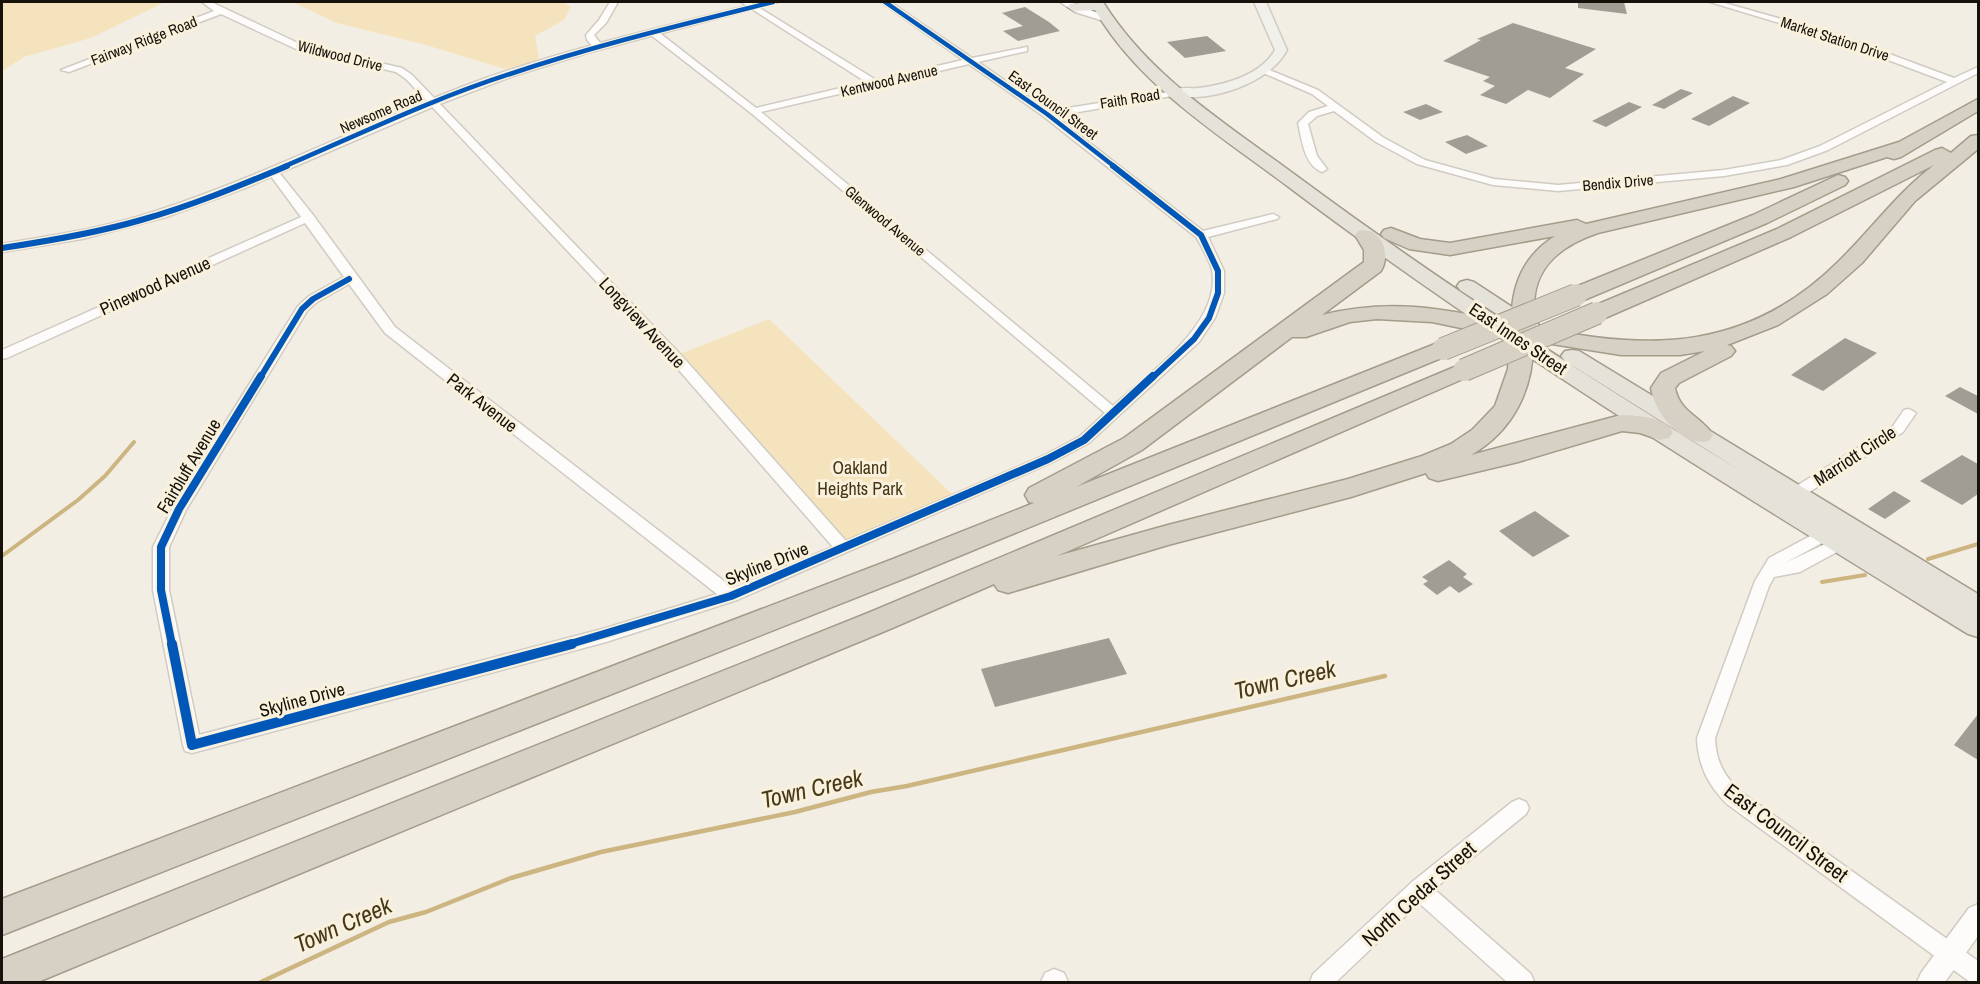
<svg xmlns="http://www.w3.org/2000/svg" width="1980" height="984" viewBox="0 0 1980 984" font-family="'Archivo Narrow',sans-serif">
	<rect width="100%" height="100%" fill="#f3eee3"/>
	<path fill="#f5e3be" d="M 2,2 L 165,2 L 91,38 L 24,57 L 2,71 Z
		M 292,2 L 563,2 L 571,7 L 564,20 L 535,36 L 539,58 L 534,62 L 505,69 L 426,45 L 337,23 Z
		M 769,319 L 953,495 L 845,542 L 680,354 Z"/>
	<g fill="none" stroke-linecap="round" stroke-linejoin="round">
		<path stroke="#ccb580" stroke-width="4" d="M 2,556 L 78,500 L 105,476 L 134,442
			M 1928,559 L 1978,544
			M 1822,582 L 1865,575"/>
		<path stroke="#ccb580" stroke-width="4.5" d="M 261,982 L 389,922 L 426,912 L 511,878 L 601,852 L 795,812 L 871,792 L 907,786 L 1385,676"/>
	</g>
	<path fill="#a19d94" d="M 1578,2 L 1624,2 L 1627,14 L 1578,8 Z
		M 1025,7 L 1049,22 L 1060,31 L 1018,41 L 1003,31 L 1023,26 L 1002,13 Z
		M 1513,23 L 1596,49 L 1565,68 L 1584,74 L 1550,98 L 1528,90 L 1506,104 L 1480,95 L 1495,86 L 1483,81 L 1490,77 L 1443,61 L 1481,40 L 1477,39 Z
		M 1207,36 L 1226,51 L 1185,58 L 1167,42 Z
		M 1681,89 L 1693,93 L 1664,109 L 1652,105 Z
		M 1733,96 L 1750,103 L 1709,126 L 1691,119 Z
		M 1629,102 L 1642,107 L 1606,127 L 1592,121 Z
		M 1426,104 L 1443,112 L 1420,120 L 1403,112 Z
		M 1467,135 L 1488,146 L 1466,154 L 1445,142 Z
		M 1845,338 L 1877,353 L 1823,391 L 1791,375 Z
		M 1960,387 L 1978,396 L 1978,414 L 1945,396 Z
		M 1962,455 L 1978,464 L 1978,494 L 1962,505 L 1920,481 Z
		M 1894,491 L 1911,501 L 1885,519 L 1868,509 Z
		M 1535,511 L 1570,536 L 1533,557 L 1499,531 Z
		M 1449,560 L 1467,574 L 1463,577 L 1473,584 L 1459,593 L 1450,586 L 1437,595 L 1423,584 L 1428,581 L 1422,577 Z
		M 1109,638 L 1127,674 L 995,707 L 981,669 Z
		M 1978,714 L 1978,760 L 1954,745 Z"/>
	<g fill="none" stroke-linecap="round" stroke-linejoin="round">
		<g stroke="#d0cbc3" stroke-width="3">
			<path id="minor" d="M 202,2 L 211,2 L 302,45 L 402,68 L 412,75 L 681,355 L 846,541 L 1043,456 L 1079,437 L 1105,413 L 751,113 L 651,35 L 651,31 L 657,31 L 756,108 L 866,82 L 741,2 L 750,2 L 876,80 L 963,60 L 881,2 L 890,2 L 972,58 L 1027,47 L 1027,51 L 978,62 L 1049,111 L 1181,90 L 1181,94 L 1178,95 L 1055,116 L 1203,231 L 1273,214 L 1279,217 L 1277,219 L 1208,237 L 1224,271 L 1224,293 L 1215,318 L 1199,342 L 1089,443 L 1053,462 L 737,600 L 606,642 L 192,753 L 185,751 L 183,745 L 153,590 L 153,547 L 174,505 L 298,306 L 309,296 L 344,277 L 305,223 L 7,358 L 2,359 L 2,350 L 301,217 L 268,172 L 269,170 L 277,170 L 313,215 L 395,327 L 733,588 L 833,547 L 671,361 L 406,79 L 396,72 L 296,49 L 221,14 L 69,72 L 61,70 L 214,11 ZM 969,64 L 1043,116 L 1196,237 C 1202,247 1209,259 1212,270 C 1222,324 1148,374 1113,406 L 761,112 ZM 349,284 L 385,333 L 717,594 L 606,628 L 199,735 L 169,590 L 169,547 L 186,510 L 307,311 L 317,302 Z
				M 610,2 L 618,2 L 606,23 L 594,35 L 604,48 L 596,50 L 587,40 L 586,35 L 599,20 Z
				M 1710,2 L 1721,2 L 1838,35 L 1954,78 L 1978,67 L 1978,73 L 1828,150 L 1787,165 L 1724,176 L 1558,191 L 1493,185 L 1417,164 L 1376,142 L 1334,111 L 1317,116 L 1308,124 L 1317,156 L 1327,169 L 1322,172 C 1304,165 1302,140 1298,123 L 1309,112 L 1328,106 L 1312,94 L 1259,71 L 1267,69 L 1318,90 L 1384,138 L 1425,160 L 1494,179 L 1558,185 L 1724,170 L 1781,160 L 1820,146 L 1947,82 L 1832,39 Z
				M 1909,409 L 1916,413 L 1903,432 L 1800,498 L 1790,498 L 1787,494 L 1790,490 L 1893,426 L 1904,410 Z
				M 1825,528 L 1831,530 L 1833,534 L 1831,538 L 1785,563 L 1840,537 L 1846,539 L 1848,543 L 1846,547 L 1800,572 L 1774,577 L 1769,586 L 1715,738 C 1716,762 1724,776 1741,792 L 1978,961 L 1978,982 L 1970,982 L 1727,804 C 1708,785 1698,765 1697,738 L 1755,581 L 1769,558 Z
				M 1519,799 L 1526,802 L 1529,808 L 1526,814 L 1434,889 L 1531,974 L 1534,982 L 1507,982 L 1419,903 L 1336,982 L 1310,982 L 1313,974 L 1412,882 L 1512,802 Z"/>
		</g>
		<g stroke="#d0cbc3" stroke-width="3">
			<path id="tertiary" d="M 763,2 L 778,2 L 587,53 L 513,76 L 437,105 L 245,188 L 166,217 L 82,239 L 2,252 L 2,244 C 54,235 106,228 156,211 C 263,176 362,125 467,85 C 563,49 664,27 763,2 Z
				M 1060,2 L 1071,2 L 1112,19 L 1107,22 L 1075,12 Z
				M 1978,904 L 1978,936 L 1945,982 L 1917,982 L 1921,973 L 1969,908 Z
				M 1054,969 L 1064,973 L 1068,982 L 1041,982 L 1045,973 Z"/>
		</g>
		<g stroke="#d0cbc3" stroke-width="3">
			<path id="secondary" d="M 1254,2 L 1266,2 L 1287,50 C 1270,83 1209,104 1173,95 L 1171,92 C 1178,86 1189,89 1198,88 C 1225,85 1261,75 1275,50 Z"/>
		</g>
		<g stroke="#a39c8a" stroke-width="3">
			<path id="primary" d="M 1090,2 L 1103,2 C 1149,76 1225,123 1294,174 C 1438,281 1588,378 1741,471 L 1565,361 L 1561,356 L 1565,351 L 1572,350 L 1579,351 L 1978,594 L 1978,637 L 1968,634 C 1738,492 1506,351 1290,188 C 1221,136 1139,86 1095,10 L 1075,11 L 1068,7 L 1070,4 Z
				M 1467,280 L 1474,282 L 1538,324 L 1541,328 L 1538,332 L 1524,332 L 1460,290 L 1457,286 L 1460,282 Z"/>
		</g>
		<g stroke="#a39c8a" stroke-width="3">
			<path id="motorway" d="M 1978,99 L 1978,111 L 1901,157 L 1894,159 L 1887,157 L 1794,187 L 1598,233 C 1553,248 1525,277 1537,327 C 1651,352 1749,350 1838,262 C 1871,230 1897,193 1934,165 L 1791,237 L 1605,318 L 1597,320 L 1589,318 L 1586,313 L 1589,308 L 1777,229 L 1935,150 L 1942,148 L 1951,153 L 1971,136 L 1978,135 L 1978,149 L 1915,201 L 1862,263 L 1827,294 L 1778,325 L 1727,345 L 1731,346 L 1735,351 L 1731,356 L 1679,383 L 1675,388 C 1680,413 1701,416 1713,435 L 1709,441 C 1682,448 1654,412 1651,388 L 1661,373 L 1705,351 L 1680,355 L 1621,355 L 1533,341 C 1534,389 1513,431 1471,455 L 1621,415 C 1638,416 1663,416 1673,432 L 1669,438 L 1660,440 L 1640,433 L 1622,431 L 1518,462 L 1438,481 L 1429,478 L 1426,473 L 1351,497 L 1168,545 L 1008,593 L 998,590 L 994,584 L 890,629 L 38,982 L 2,982 L 2,959 L 868,613 L 1464,363 L 1472,365 L 1476,370 L 1472,375 L 1057,556 L 1168,525 L 1348,479 L 1422,456 L 1451,444 L 1472,430 L 1495,406 L 1508,369 L 1509,338 L 1432,322 L 1377,319 L 1350,322 L 1306,337 L 1292,337 L 1142,450 L 1076,487 L 1435,344 L 1443,342 L 1451,344 L 1455,349 L 1451,354 L 913,575 L 2,935 L 2,899 L 893,559 L 1034,503 L 1029,502 L 1025,495 L 1029,488 L 1124,438 L 1364,262 L 1364,250 L 1355,235 L 1358,231 C 1380,225 1392,253 1381,271 L 1322,315 C 1387,299 1442,307 1506,323 L 1502,316 L 1505,311 L 1512,310 C 1514,278 1528,253 1555,236 L 1450,255 L 1409,249 L 1384,238 L 1381,234 L 1384,230 L 1391,228 L 1420,239 L 1450,243 L 1577,220 L 1586,224 L 1781,179 L 1899,142 Z
				M 1838,175 L 1845,177 L 1848,181 L 1845,185 L 1767,223 L 1584,300 L 1576,302 L 1568,300 L 1565,295 L 1568,290 L 1753,215 Z"/>
		</g>
		<use href="#minor" fill="#fdfcfb" fill-rule="evenodd"/>
		<use href="#tertiary" fill="#fdfcfb" fill-rule="evenodd"/>
		<use href="#secondary" fill="#f1f0eb" fill-rule="evenodd"/>
		<use href="#primary" fill="#e5e2da" fill-rule="evenodd"/>
		<use href="#motorway" fill="#d6d1c4" fill-rule="evenodd"/>
		<g stroke="#a39c8a" stroke-width="24" stroke-linecap="butt">
			<path id="motorway-bridge" d="M 1443,349 L 1576,295
				M 1464,370 L 1597,313"/>
		</g>
		<use href="#motorway-bridge" stroke="#d6d1c4" stroke-width="22"/>
		<g stroke="#faf1dc" stroke-width="7">
			<path id="cycleway-far3" d="M 885,2 L 1047,114 L 1115,167
				M 283,167 C 358,135 432,99 510,74 C 596,45 685,24 773,2"/>
		</g>
		<g stroke="#faf1dc" stroke-width="9">
			<path id="cycleway-far2" d="M 1113,166 L 1201,235 L 1218,271 L 1218,293 L 1209,318 L 1194,339 L 1152,378
				M 2,248 C 49,241 96,233 141,220 C 191,206 239,186 287,166
				M 260,378 L 302,309 L 313,299 L 349,279"/>
		</g>
		<g stroke="#faf1dc" stroke-width="11">
			<path id="cycleway-far1" d="M 172,645 L 161,590 L 161,547 L 179,509 L 261,376
				M 567,645 L 731,596 L 1048,459 L 1084,440 L 1153,376"/>
		</g>
		<g stroke="#faf1dc" stroke-width="14">
			<path id="cycleway" d="M 172,644 L 192,745 L 572,644"/>
		</g>
		<use href="#cycleway-far3" stroke="#0057b8" stroke-width="4.5"/>
		<use href="#cycleway-far2" stroke="#0057b8" stroke-width="6"/>
		<use href="#cycleway-far1" stroke="#0057b8" stroke-width="8"/>
		<use href="#cycleway" stroke="#0057b8" stroke-width="10"/>
	</g>
	<g text-anchor="middle" stroke-width="6" stroke-linejoin="round" paint-order="stroke">
		<g font-size="15" fill="#16120b" stroke="#faf1dc">
			<text transform="translate(1835 39) rotate(18)" y="5">Market Station Drive</text>
			<text transform="translate(144 41) rotate(-21)" y="5">Fairway Ridge Road</text>
			<text transform="translate(340 56) rotate(14)" y="5">Wildwood Drive</text>
			<text transform="translate(889 81) rotate(-13)" y="5">Kentwood Avenue</text>
			<text transform="translate(1130 99) rotate(-9)" y="5">Faith Road</text>
			<text transform="translate(1053 105) rotate(36)" y="5">East Council Street</text>
			<text transform="translate(381 112) rotate(-23)" y="5">Newsome Road</text>
			<text transform="translate(1618 183) rotate(-5)" y="5">Bendix Drive</text>
			<text transform="translate(885 221) rotate(40)" y="5">Glenwood Avenue</text>
		</g>
		<g font-size="18" fill="#16120b" stroke="#faf1dc">
			<text transform="translate(155 286) rotate(-24)" y="6">Pinewood Avenue</text>
			<text transform="translate(642 323) rotate(47)" y="6">Longview Avenue</text>
			<text transform="translate(1518 339) rotate(34)" y="6">East Innes Street</text>
			<text transform="translate(482 403) rotate(38)" y="6">Park Avenue</text>
			<text transform="translate(1855 456) rotate(-33)" y="6">Marriott Circle</text>
			<text transform="translate(189 466) rotate(-59)" y="6">Fairbluff Avenue</text>
			<text transform="translate(767 564) rotate(-22)" y="6">Skyline Drive</text>
			<text transform="translate(302 700) rotate(-15)" y="6">Skyline Drive</text>
		</g>
		<g font-size="18" fill="#443717" stroke="#faf1dc">
			<text x="860" y="474">Oakland<tspan x="860" dy="21">Heights Park</tspan></text>
		</g>
		<g font-size="21" fill="#16120b" stroke="#faf1dc">
			<text transform="translate(1786 833) rotate(37)" y="7">East Council Street</text>
			<text transform="translate(1419 894) rotate(-42)" y="7">North Cedar Street</text>
		</g>
		<g font-size="24" font-style="italic" fill="#463919" stroke="#faf1dc">
			<text transform="translate(1285 680) rotate(-13)" y="8">Town Creek</text>
			<text transform="translate(812 789) rotate(-13)" y="8">Town Creek</text>
			<text transform="translate(343 925) rotate(-24)" y="8">Town Creek</text>
		</g>
	</g>
	<rect width="1980" height="984" fill="none" stroke="#16120b" stroke-width="6"/>
</svg>
